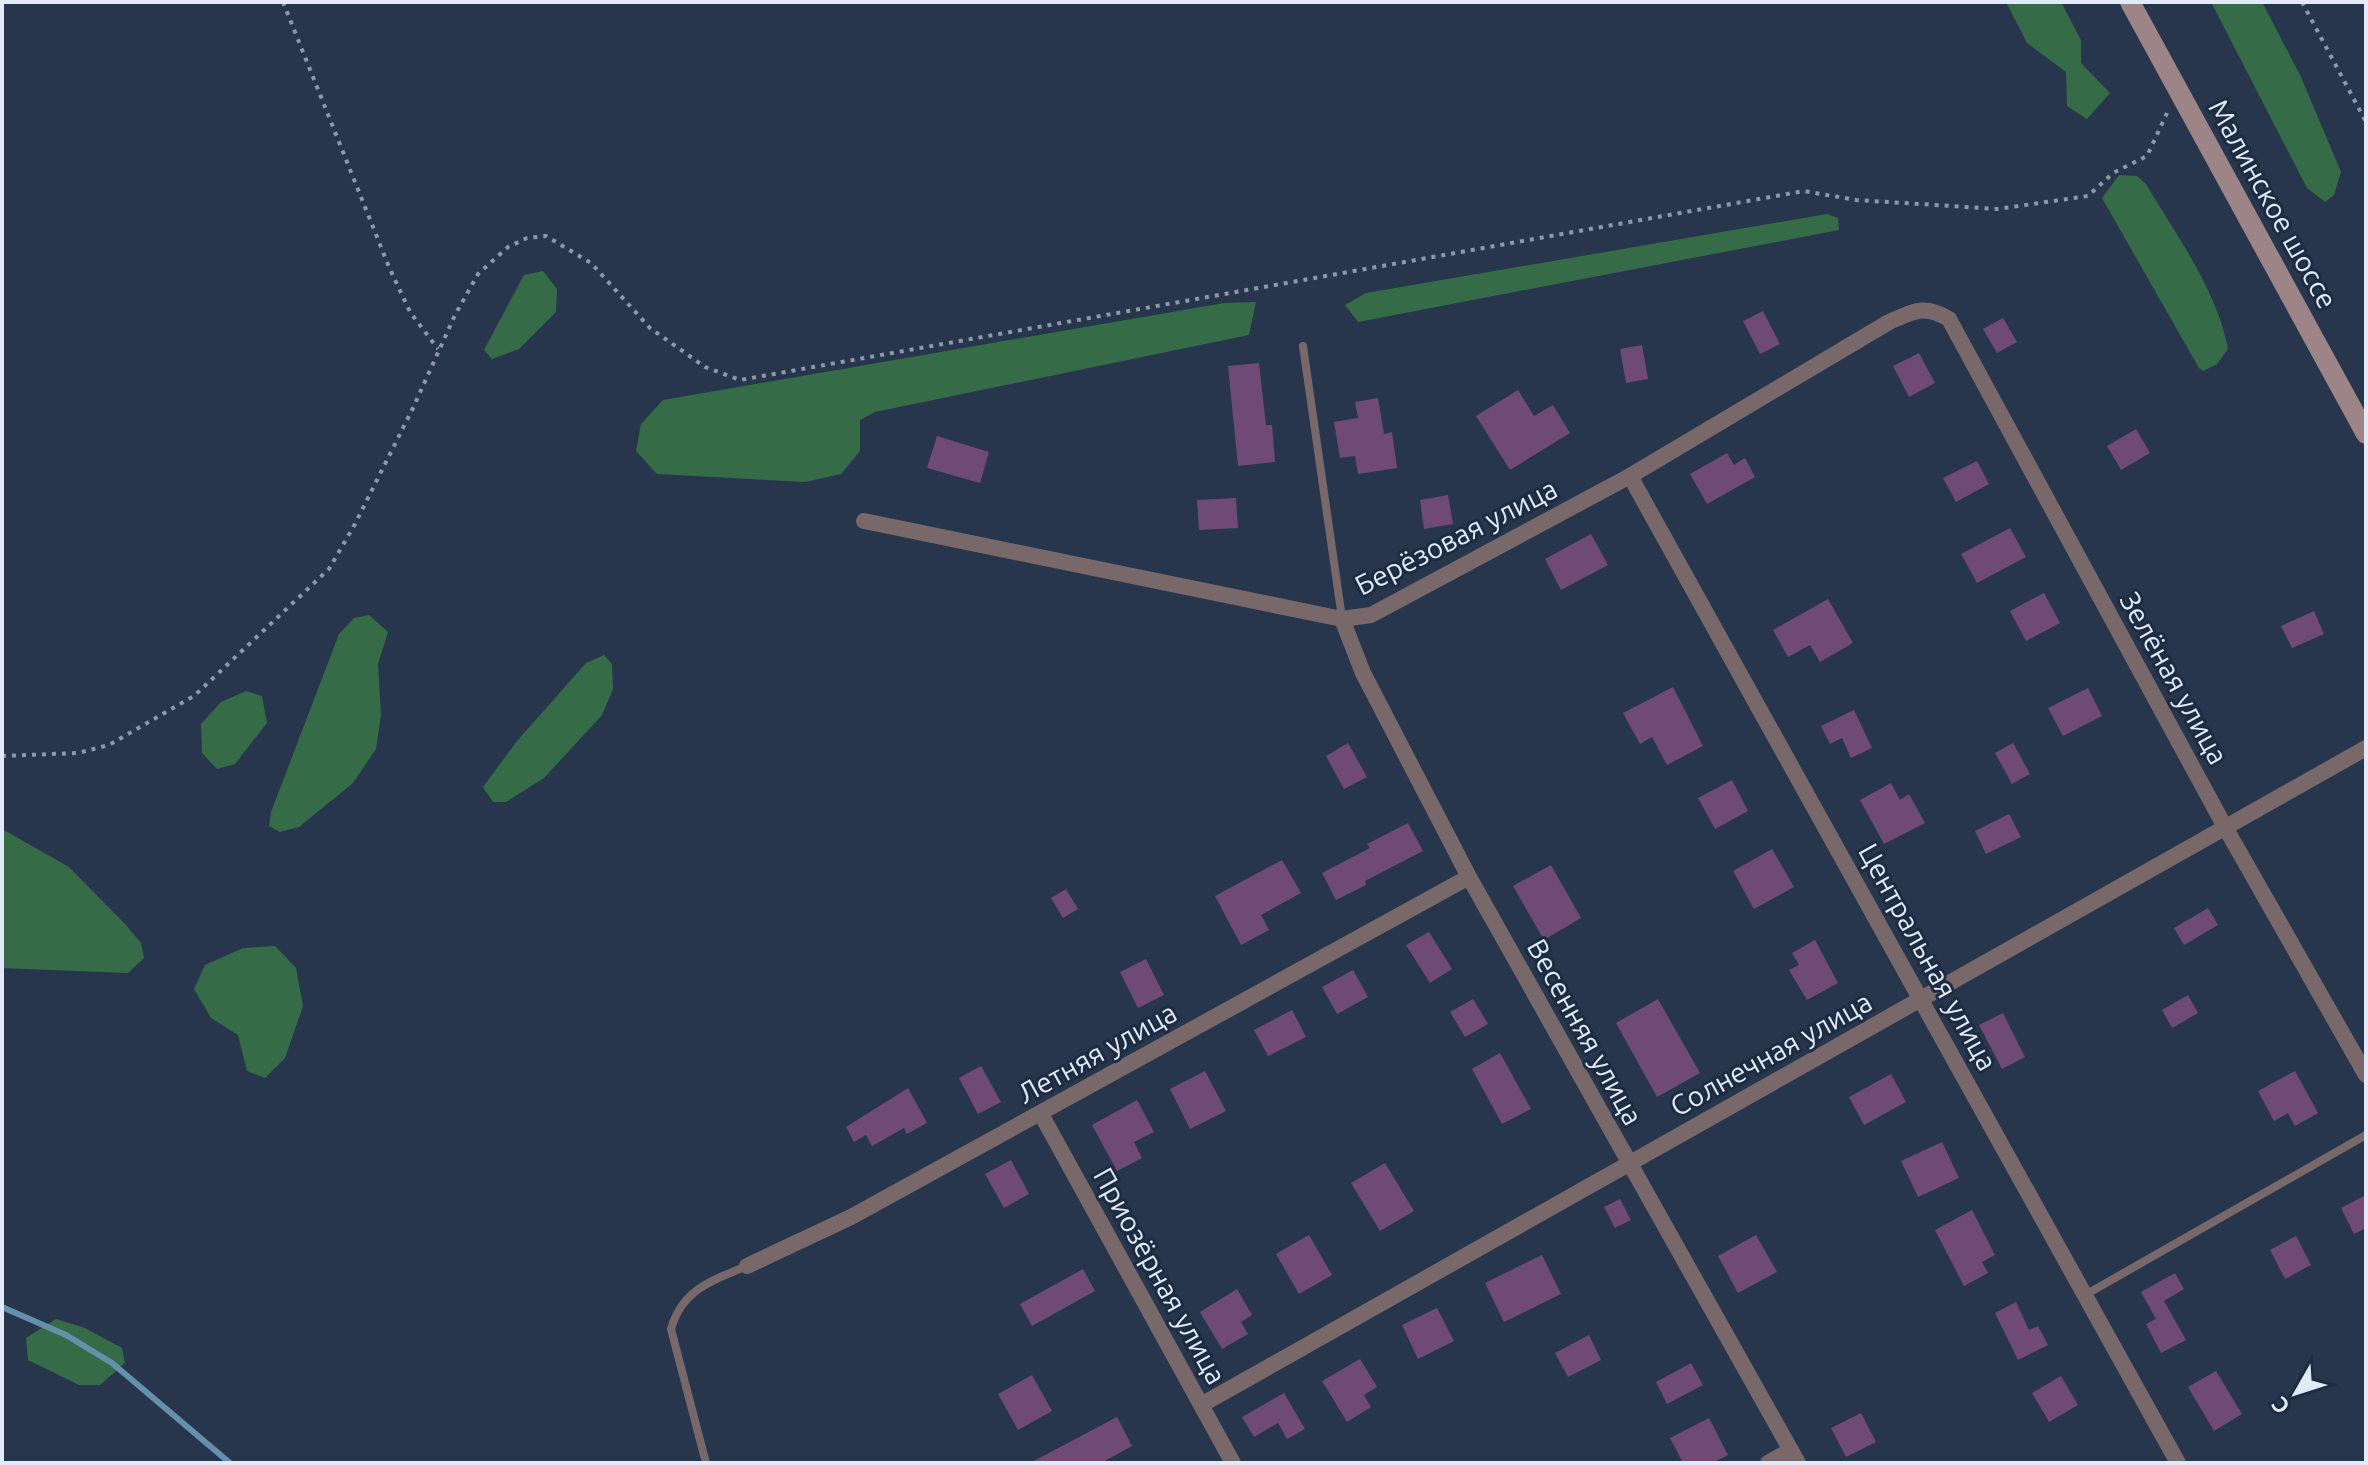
<svg xmlns="http://www.w3.org/2000/svg" width="2368" height="1465" viewBox="0 0 2368 1465" font-family="Ubuntu,sans-serif">
	<rect width="100%" height="100%" fill="#28364d"/>
	<path fill="#366b48" d="M 2006,2 L 2061,2 L 2081,40 L 2081,63 L 2110,93 L 2087,119 L 2067,106 L 2066,72 L 2027,43 Z
		M 2211,2 L 2262,2 L 2300,75 L 2341,172 L 2334,195 L 2325,202 L 2307,188 Z
		M 2119,175 L 2137,176 L 2146,184 C 2176,235 2217,290 2228,349 L 2217,364 L 2203,371 L 2199,368 L 2102,198 Z
		M 1827,214 L 1838,218 L 1839,230 L 1358,322 L 1345,305 L 1366,293 Z
		M 543,271 L 557,289 L 556,312 L 519,349 L 492,359 L 484,350 L 524,275 Z
		M 1256,302 L 1249,335 L 875,412 L 860,420 L 860,451 L 841,474 L 805,482 L 657,474 L 636,451 L 641,424 L 663,400 L 1224,303 Z
		M 369,615 L 388,632 L 378,664 L 381,715 L 376,749 L 353,783 L 299,827 L 280,832 L 269,826 L 271,812 L 339,634 L 354,618 Z
		M 604,655 L 612,664 L 613,689 L 602,715 L 544,778 L 506,802 L 493,802 L 483,787 L 517,741 L 586,663 Z
		M 246,691 L 262,696 L 267,723 L 235,764 L 217,769 L 202,753 L 201,724 L 221,702 Z
		M 2,829 L 69,867 L 126,925 L 141,943 L 144,958 L 128,973 L 2,968 Z
		M 275,946 L 296,968 L 303,1006 L 285,1058 L 265,1078 L 247,1071 L 238,1035 L 211,1018 L 194,989 L 205,965 L 243,948 Z
		M 56,1319 L 85,1328 L 122,1348 L 125,1363 L 100,1385 L 79,1385 L 28,1360 L 26,1338 Z"/>
	<g fill="none" stroke-linecap="round" stroke-linejoin="round">
		<path stroke="#6490ab" stroke-width="6" d="M 2,1307 L 66,1335 L 112,1363 L 230,1463"/>
	</g>
	<path fill="#6f4a74" d="M 1763,311 L 1780,344 L 1760,354 L 1743,321 Z
		M 2003,318 L 2017,342 L 1997,353 L 1983,329 Z
		M 1642,345 L 1648,379 L 1626,383 L 1620,349 Z
		M 1919,353 L 1935,383 L 1909,397 L 1893,366 Z
		M 1259,363 L 1266,425 L 1272,425 L 1275,462 L 1238,466 L 1228,366 Z
		M 1518,390 L 1534,416 L 1553,405 L 1570,433 L 1510,470 L 1476,416 Z
		M 1378,398 L 1384,434 L 1392,432 L 1397,468 L 1358,474 L 1355,456 L 1340,458 L 1334,422 L 1358,418 L 1355,402 Z
		M 2136,429 L 2150,453 L 2121,470 L 2107,446 Z
		M 937,436 L 989,452 L 980,483 L 927,468 Z
		M 1727,453 L 1734,465 L 1745,458 L 1755,477 L 1707,504 L 1690,474 Z
		M 1977,461 L 1989,484 L 1956,502 L 1943,478 Z
		M 1448,495 L 1453,524 L 1424,529 L 1420,500 Z
		M 1236,498 L 1238,528 L 1199,530 L 1197,500 Z
		M 2010,528 L 2026,557 L 1977,583 L 1961,554 Z
		M 1591,534 L 1608,565 L 1561,590 L 1545,559 Z
		M 2044,593 L 2060,623 L 2026,641 L 2010,611 Z
		M 1828,599 L 1853,643 L 1820,662 L 1810,645 L 1788,657 L 1773,630 Z
		M 2314,611 L 2324,634 L 2292,648 L 2281,626 Z
		M 1673,687 L 1703,746 L 1667,765 L 1652,737 L 1640,744 L 1623,713 Z
		M 2088,688 L 2102,716 L 2063,736 L 2048,708 Z
		M 1854,710 L 1872,748 L 1851,758 L 1842,738 L 1830,744 L 1821,726 Z
		M 1348,743 L 1367,777 L 1344,789 L 1326,756 Z
		M 2013,743 L 2030,774 L 2012,784 L 1995,753 Z
		M 1732,780 L 1748,811 L 1715,829 L 1698,798 Z
		M 1891,783 L 1900,800 L 1909,794 L 1925,823 L 1884,844 L 1860,800 Z
		M 2009,814 L 2021,837 L 1986,854 L 1975,831 Z
		M 1408,823 L 1423,851 L 1365,881 L 1366,885 L 1336,900 L 1322,873 L 1370,848 L 1367,844 Z
		M 1772,849 L 1794,887 L 1754,909 L 1733,871 Z
		M 1282,860 L 1301,893 L 1261,915 L 1269,930 L 1241,945 L 1215,896 Z
		M 1551,865 L 1581,918 L 1544,940 L 1513,886 Z
		M 1066,889 L 1078,909 L 1063,918 L 1051,898 Z
		M 2208,908 L 2218,925 L 2184,945 L 2174,928 Z
		M 1429,932 L 1452,969 L 1430,983 L 1406,945 Z
		M 1815,940 L 1838,983 L 1807,1000 L 1789,970 L 1799,965 L 1792,953 Z
		M 1146,959 L 1164,995 L 1138,1008 L 1120,972 Z
		M 1353,970 L 1368,997 L 1337,1014 L 1322,987 Z
		M 2188,995 L 2198,1013 L 2172,1028 L 2162,1010 Z
		M 1473,999 L 1488,1024 L 1465,1037 L 1450,1012 Z
		M 1658,999 L 1700,1073 L 1657,1097 L 1616,1023 Z
		M 1292,1010 L 1306,1037 L 1268,1056 L 1254,1030 Z
		M 2003,1013 L 2025,1057 L 2002,1069 L 1979,1025 Z
		M 1500,1053 L 1531,1109 L 1502,1124 L 1472,1069 Z
		M 981,1066 L 1001,1102 L 978,1114 L 959,1078 Z
		M 1205,1071 L 1226,1111 L 1190,1129 L 1170,1089 Z
		M 2295,1071 L 2318,1113 L 2295,1126 L 2288,1113 L 2274,1121 L 2258,1091 Z
		M 1891,1074 L 1906,1102 L 1864,1125 L 1849,1097 Z
		M 908,1088 L 927,1123 L 907,1134 L 904,1128 L 872,1146 L 866,1135 L 854,1142 L 846,1127 Z
		M 1137,1100 L 1154,1132 L 1134,1142 L 1142,1158 L 1117,1171 L 1092,1125 Z
		M 1942,1142 L 1959,1178 L 1918,1197 L 1901,1161 Z
		M 1011,1160 L 1029,1194 L 1004,1208 L 985,1174 Z
		M 1385,1163 L 1414,1211 L 1380,1231 L 1351,1183 Z
		M 2366,1195 L 2366,1228 L 2354,1234 L 2341,1208 Z
		M 1620,1199 L 1631,1220 L 1615,1228 L 1604,1207 Z
		M 1972,1210 L 1995,1255 L 1982,1262 L 1988,1273 L 1964,1286 L 1935,1230 Z
		M 1309,1235 L 1332,1275 L 1299,1294 L 1276,1254 Z
		M 1756,1235 L 1777,1272 L 1738,1293 L 1718,1256 Z
		M 2296,1236 L 2311,1265 L 2285,1279 L 2270,1250 Z
		M 1542,1255 L 1561,1294 L 1504,1322 L 1485,1283 Z
		M 1083,1269 L 1095,1291 L 1032,1326 L 1020,1304 Z
		M 2175,1273 L 2184,1289 L 2164,1301 L 2186,1340 L 2161,1353 L 2146,1324 L 2156,1319 L 2141,1292 Z
		M 1237,1289 L 1252,1315 L 1241,1322 L 1248,1334 L 1222,1349 L 1200,1312 Z
		M 2016,1302 L 2029,1330 L 2038,1326 L 2048,1345 L 2018,1360 L 1995,1313 Z
		M 1437,1308 L 1454,1341 L 1418,1359 L 1402,1325 Z
		M 1589,1335 L 1601,1360 L 1568,1377 L 1555,1353 Z
		M 1360,1359 L 1377,1387 L 1364,1395 L 1371,1407 L 1347,1422 L 1322,1381 Z
		M 1691,1363 L 1703,1385 L 1667,1404 L 1656,1382 Z
		M 2216,1371 L 2242,1414 L 2214,1431 L 2188,1387 Z
		M 1032,1375 L 1052,1411 L 1018,1430 L 998,1394 Z
		M 2061,1376 L 2078,1405 L 2049,1422 L 2032,1393 Z
		M 1284,1393 L 1305,1429 L 1287,1439 L 1278,1423 L 1254,1437 L 1242,1417 Z
		M 1861,1413 L 1876,1442 L 1846,1457 L 1831,1428 Z
		M 1117,1417 L 1132,1446 L 1101,1463 L 1030,1463 Z
		M 1709,1418 L 1728,1455 L 1712,1463 L 1683,1463 L 1670,1438 Z"/>
	<g fill="none" stroke-linecap="round" stroke-linejoin="round">
		<path stroke="#8d98ab" stroke-width="4" stroke-dasharray="4 6" stroke-linecap="butt" d="M 283,2 L 389,267 L 410,312 L 438,349
			M 2302,2 L 2366,122
			M 2,756 L 78,753 L 109,745 L 194,696 L 329,569 L 355,524 L 413,408 L 455,315 L 478,274 L 508,247 L 527,238 L 546,236 L 591,263 L 650,328 L 705,367 L 740,380 L 1804,191 L 1856,200 L 1998,209 L 2088,196 L 2113,173 L 2147,156 L 2167,113"/>
		<path stroke="#78686a" stroke-width="8" d="M 1303,346 L 1342,618
			M 2085,1295 L 2366,1135
			M 706,1463 L 671,1329 C 682,1290 712,1280 747,1266"/>
		<path stroke="#78686a" stroke-width="16" d="M 1630,476 L 2178,1463
			M 864,521 L 1342,619 L 1371,615 L 1630,476 L 1889,322 C 1914,311 1924,304 1949,319 L 2225,827 L 2366,1075
			M 1342,619 L 1363,673 L 1469,877 L 1798,1463
			M 1041,1114 L 1233,1463
			M 747,1266 L 851,1217 L 1469,877
			M 1201,1405 L 2366,748
			M 1768,1463 L 1791,1450"/>
		<path stroke="#9d8487" stroke-width="20" d="M 2130,2 L 2366,434"/>
	</g>
	<g text-anchor="middle" stroke-width="6" stroke-linejoin="round" paint-order="stroke">
		<g font-size="28" fill="#e1eaf9" stroke="#1e2c42">
			<text transform="translate(2273 204) rotate(61)" y="10">Малинское шоссе</text>
			<text transform="translate(1456 537) rotate(-27)" y="10">Берёзовая улица</text>
			<text transform="translate(2174 678) rotate(61)" y="10">Зелёная улица</text>
			<text transform="translate(1928 957) rotate(61)" y="10">Центральная улица</text>
			<text transform="translate(1585 1032) rotate(61)" y="10">Весенняя улица</text>
			<text transform="translate(1097 1053) rotate(-29)" y="10">Летняя улица</text>
			<text transform="translate(1771 1054) rotate(-29)" y="10">Солнечная улица</text>
			<text transform="translate(1160 1276) rotate(61)" y="10">Приозёрная улица</text>
		</g>
	</g>
	<rect width="2368" height="1465" fill="none" stroke="#e1eaf9" stroke-width="8"/>
	<g transform="translate(2296 1393) rotate(231)" stroke="#1e2c42" stroke-width="6" paint-order="stroke">
	<path d="M0-6L14 30L0 20L-14 30Z" fill="#e1eaf9"/>
	<text y="-12" font-size="22" font-weight="bold" text-anchor="middle" fill="#e1eaf9">С</text>
	</g>
</svg>
